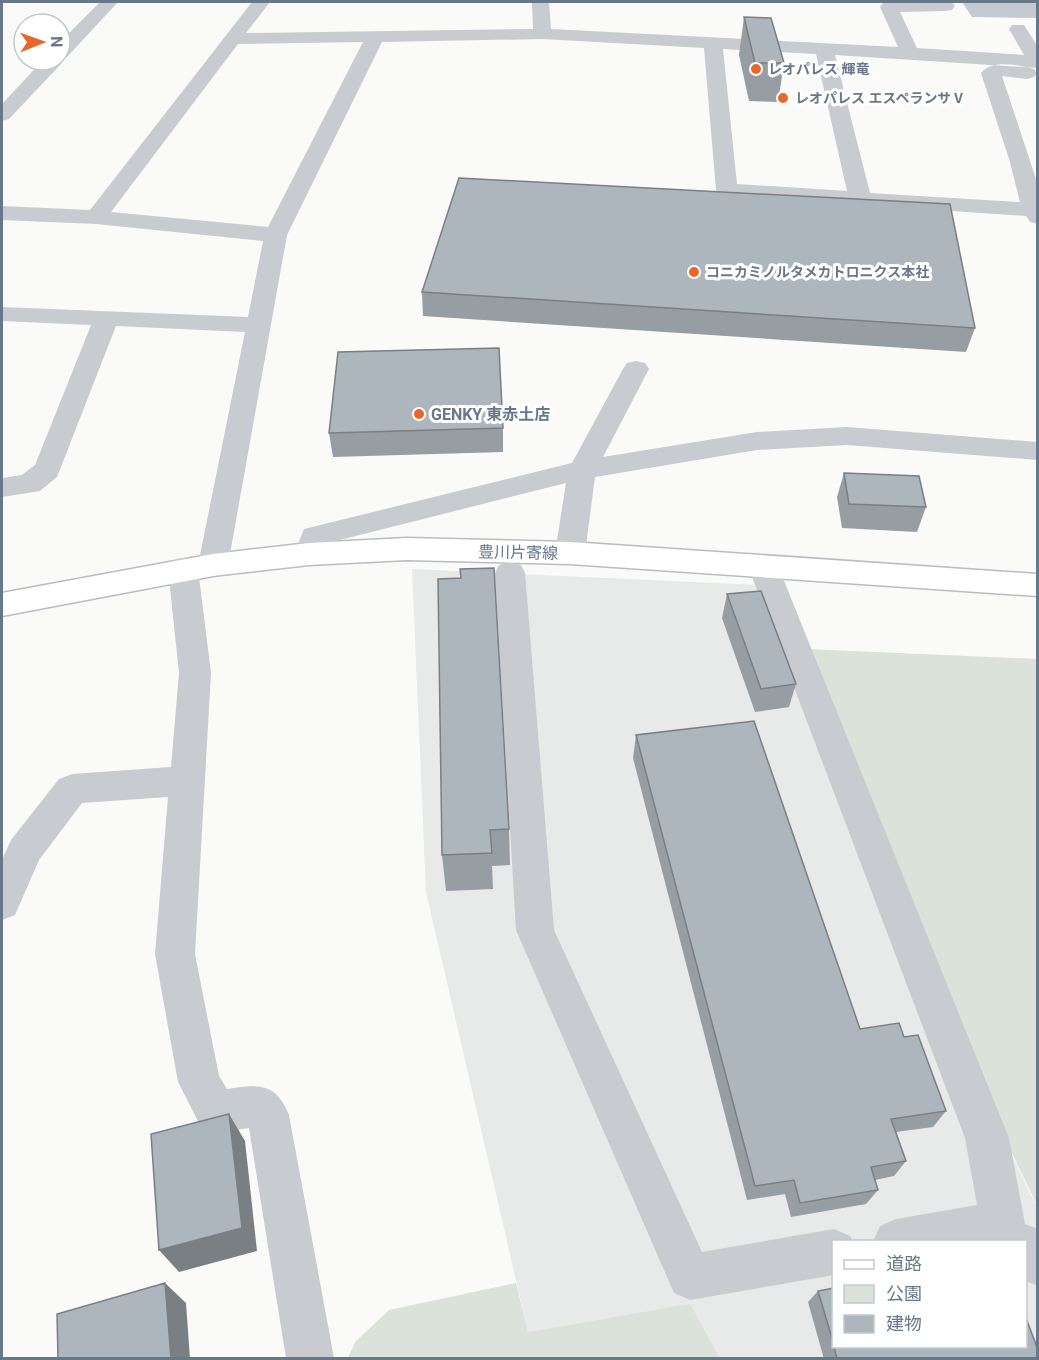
<svg xmlns="http://www.w3.org/2000/svg" width="1039" height="1360" viewBox="0 0 1039 1360" font-family="Roboto,'Noto Sans JP',sans-serif">
	<rect width="100%" height="100%" fill="#fafaf8"/>
	<path fill="#e8e9e9" fill-rule="evenodd" d="M 412,569 L 781,586 L 1005,1141 L 1037,1207 L 1037,1358 L 720,1358 L 690,1305 L 528,1332 L 426,892 ZM 834,1242 L 1026,1242 L 1026,1346 L 834,1346 Z"/>
	<path fill="#dbe2d9" d="M 807,649 L 1037,659 L 1037,1205 L 1006,1141 Z
		M 516,1283 L 528,1332 L 690,1304 L 720,1358 L 348,1358 L 355,1342 L 389,1310 Z"/>
	<path fill="#c3cbd1" d="M 962,2 L 1037,2 L 1037,18 L 972,17 Z"/>
	<g fill="none" stroke-linecap="round" stroke-linejoin="round">
		<g stroke="#b9bdc1" stroke-width="3">
			<path id="major" d="M 407,538 L 570,542 L 1038,574 L 1038,596 L 570,564 L 407,560 L 309,565 L 213,576 L 2,616 L 2,593 L 213,554 L 309,543 Z"/>
		</g>
		<path fill="#c8cbcf" fill-rule="evenodd" d="M 100,2 L 118,2 L 67,57 L 62,58 L 61,64 L 9,119 L 2,121 L 2,104 L 43,60 L 60,60 L 60,42 Z
			M 252,2 L 270,2 L 246,33 L 533,29 L 532,2 L 549,2 L 551,29 L 898,47 L 880,7 L 883,3 L 952,2 L 955,6 L 952,10 L 946,11 L 900,12 L 917,48 L 1024,55 L 1009,29 L 1012,25 L 1024,25 L 1038,47 L 1038,68 L 835,55 L 870,193 L 1020,202 L 1010,162 L 981,73 C 992,59 1019,65 1034,69 L 1037,73 L 1034,77 L 1027,79 L 1002,76 L 1038,185 L 1038,224 L 1030,222 L 1026,216 L 719,195 L 716,190 L 704,48 L 542,39 L 382,42 L 287,235 L 228,565 L 224,573 L 213,576 L 202,573 L 198,565 L 245,332 L 116,326 L 57,477 L 40,491 L 2,497 L 2,478 L 22,475 L 35,465 L 91,325 L 2,321 L 2,307 L 248,317 L 263,241 L 96,224 L 2,220 L 2,206 L 90,210 ZM 363,42 L 268,227 L 111,212 L 238,44 ZM 723,49 L 816,54 L 847,191 L 737,184 Z
			M 636,361 L 645,363 L 649,369 L 603,457 L 757,432 L 847,427 L 1038,442 L 1038,460 L 847,445 L 757,450 L 595,477 L 585,553 L 581,561 L 570,564 L 559,561 L 555,553 L 566,483 L 328,543 L 320,562 L 309,565 L 298,562 L 294,554 L 304,529 L 572,463 L 623,369 L 627,363 Z
			M 763,555 L 774,558 L 778,566 L 1009,1138 L 1025,1224 L 1038,1229 L 1038,1286 L 1026,1281 L 1026,1242 L 873,1242 L 880,1226 L 896,1219 L 977,1205 L 965,1138 L 748,566 L 752,558 Z
			M 183,558 L 194,561 L 198,569 L 211,673 L 195,954 L 219,1076 L 227,1089 C 258,1084 276,1082 289,1115 L 334,1358 L 286,1358 L 249,1128 L 216,1133 L 201,1127 L 178,1082 L 155,954 L 168,797 L 82,803 L 39,860 L 15,915 L 2,920 L 2,860 L 11,840 L 59,779 L 72,774 L 171,767 L 179,673 L 168,569 L 172,561 Z
			M 510,562 L 521,565 L 525,573 L 554,930 L 702,1252 L 834,1229 L 850,1236 L 853,1242 L 834,1242 L 834,1275 L 690,1300 L 674,1293 L 516,930 L 495,573 L 499,565 Z"/>
		<use href="#major" fill="#fff" fill-rule="evenodd"/>
	</g>
	<path fill="#969da3" d="M 744,17 L 784,63 L 778,102 L 749,101 L 739,55 Z
		M 422,292 L 975,328 L 966,352 L 423,316 Z
		M 503,428 L 503,452 L 333,457 L 329,433 Z
		M 844,473 L 926,507 L 917,532 L 842,528 L 837,497 Z
		M 438,579 L 509,829 L 510,865 L 492,866 L 493,889 L 446,891 L 442,855 Z
		M 727,594 L 796,684 L 789,707 L 755,712 L 722,618 Z
		M 636,735 L 860,1029 L 904,1037 L 946,1111 L 933,1127 L 896,1132 L 906,1161 L 894,1176 L 875,1180 L 878,1190 L 866,1204 L 791,1217 L 785,1194 L 747,1200 L 633,758 Z
		M 818,1291 L 1038,1359 L 824,1359 L 808,1302 Z"/>
	<path fill="#7a7f84" d="M 229,1114 L 245,1141 L 257,1251 L 179,1272 L 159,1250 Z
		M 165,1283 L 186,1303 L 190,1359 L 171,1359 Z"/>
	<path fill="#aeb6bd" stroke="#7a7f84" stroke-width="1.5" d="M 744,17 L 771,18 L 784,63 L 755,63 Z
		M 459,178 L 950,204 L 975,328 L 422,292 Z
		M 499,348 L 503,428 L 329,433 L 338,352 Z
		M 844,473 L 919,476 L 926,507 L 849,504 Z
		M 494,568 L 509,829 L 490,830 L 492,853 L 442,855 L 438,579 L 461,578 L 460,569 Z
		M 761,591 L 796,684 L 761,689 L 727,594 Z
		M 754,721 L 860,1029 L 899,1023 L 904,1037 L 918,1035 L 946,1111 L 891,1119 L 906,1161 L 871,1167 L 878,1190 L 800,1203 L 794,1180 L 755,1186 L 636,735 Z
		M 229,1114 L 242,1228 L 159,1250 L 151,1134 Z
		M 165,1283 L 171,1359 L 58,1359 L 57,1314 Z
		M 834,1288 L 834,1345 L 818,1291 Z
		M 1026,1318 L 1038,1350 L 1038,1359 L 837,1359 L 834,1347 L 1026,1347 Z"/>
	<g fill="#e7682a" stroke="#fff" stroke-width="2">
		<circle cx="756" cy="69" r="6"/>
		<circle cx="783" cy="98" r="6"/>
		<circle cx="694" cy="272" r="6"/>
		<circle cx="419" cy="414" r="6"/>
	</g>
	<g text-anchor="middle" stroke-width="6" stroke-linejoin="round" paint-order="stroke">
		<g font-size="14" font-weight="bold" fill="#687889" stroke="#fff" text-anchor="start">
			<text x="768" y="74">レオパレス 輝竜</text>
			<text x="795" y="103">レオパレス エスペランサⅤ</text>
			<text x="706" y="277">コニカミノルタメカトロニクス本社</text>
		</g>
		<g font-size="16" font-weight="bold" fill="#687889" stroke="#fff" text-anchor="start">
			<text x="431" y="420">GENKY 東赤土店</text>
		</g>
		<g font-size="16" fill="#687889" stroke="#fff">
			<text transform="translate(518 552) rotate(1)" y="6">豊川片寄線</text>
		</g>
	</g>
	<rect width="1039" height="1360" fill="none" stroke="#687889" stroke-width="6"/>
	<rect x="832" y="1240" width="195" height="108" fill="#ffffff" stroke="#c3c9d0" stroke-width="1.5"/>
	<rect x="844" y="1260" width="30" height="9" fill="#ffffff" stroke="#c3c9d0" stroke-width="1.5"/>
	<text x="886" y="1270" font-size="18" fill="#687889">道路</text>
	<rect x="844" y="1285" width="30" height="18" fill="#dbe2d9" stroke="#c3c9d0" stroke-width="1.5"/>
	<text x="886" y="1300" font-size="18" fill="#687889">公園</text>
	<rect x="844" y="1315" width="30" height="18" fill="#aeb6bd" stroke="#c3c9d0" stroke-width="1.5"/>
	<text x="886" y="1330" font-size="18" fill="#687889">建物</text>
	<g transform="translate(42 42) rotate(89)"><circle r="28" fill="#ffffff" stroke="#c3c9d0" stroke-width="1.5"/>
	<path d="M0-4.5L10 22L0 15L-10 22Z" fill="#e7682a"/>
	<text y="-9" font-size="16" font-weight="bold" text-anchor="middle" fill="#687889">N</text>
	</g>
</svg>
